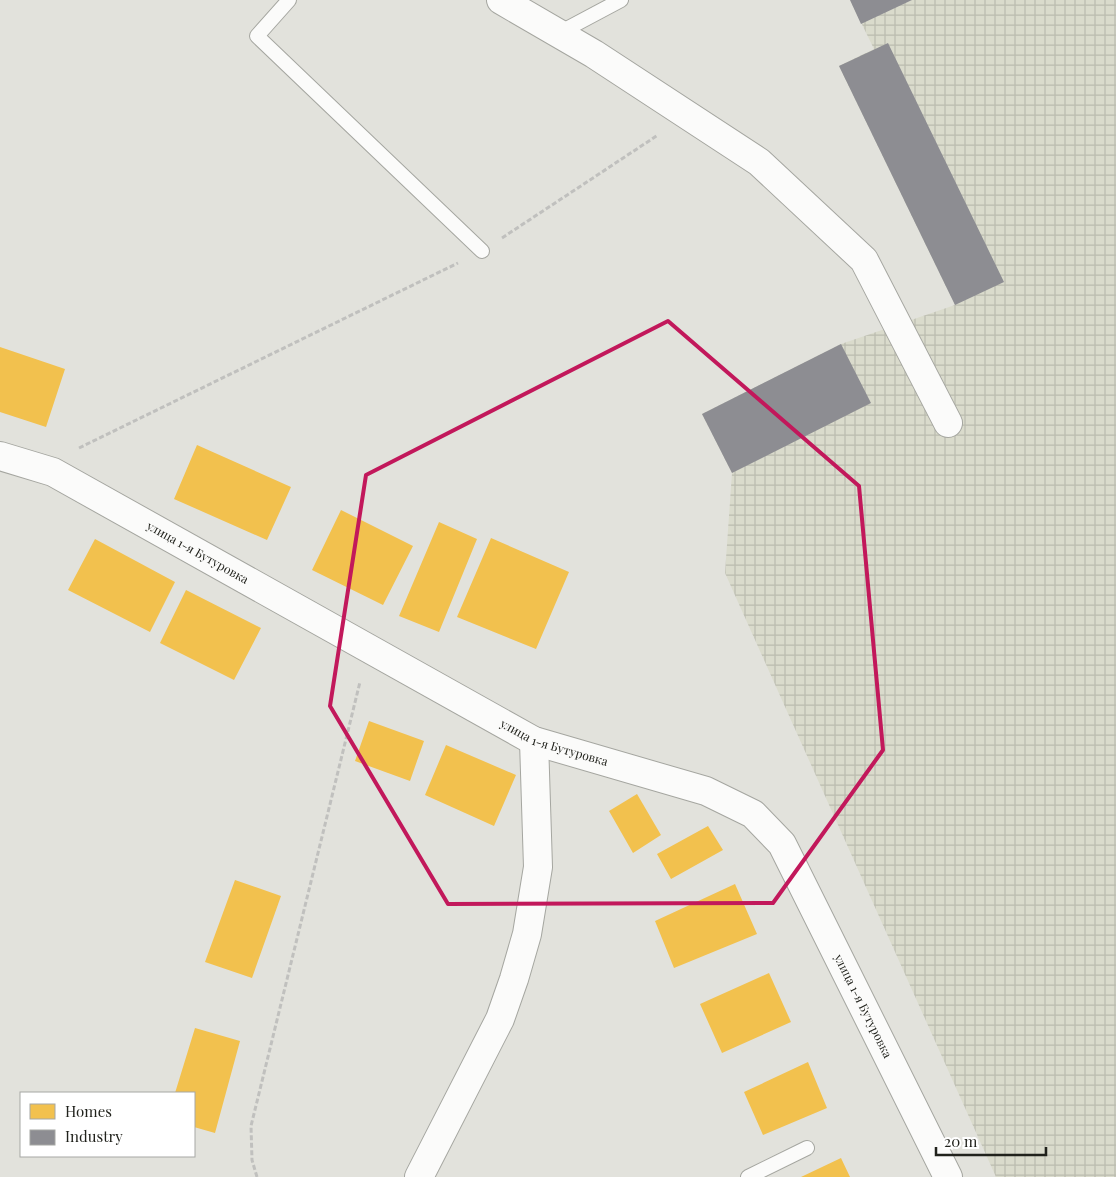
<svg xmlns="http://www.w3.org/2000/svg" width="1116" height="1177" viewBox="0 0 1116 1177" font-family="'Playfair Display',serif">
	<defs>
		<pattern id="industrial-grid" width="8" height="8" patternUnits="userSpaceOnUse" patternTransform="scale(1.25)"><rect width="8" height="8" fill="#dadbcc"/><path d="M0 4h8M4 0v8" fill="none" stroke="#bbbcaf"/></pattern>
	</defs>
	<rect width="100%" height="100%" fill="#e2e2dc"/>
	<path fill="url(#industrial-grid)" d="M 850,0 L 1116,0 L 1116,1177 L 996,1177 L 725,573 L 732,473 L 702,414 L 841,344 L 955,305 L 839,66 L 874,49 Z"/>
	<path fill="#f2c14e" d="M 0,347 L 65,369 L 46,427 L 0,412 Z
		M 197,445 L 291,487 L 267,540 L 174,499 Z
		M 341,510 L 413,546 L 383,605 L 312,570 Z
		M 439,522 L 477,539 L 439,632 L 399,616 Z
		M 491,538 L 569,572 L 536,649 L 457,617 Z
		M 95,539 L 175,582 L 150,632 L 68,590 Z
		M 186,590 L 261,628 L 234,680 L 160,643 Z
		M 369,721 L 424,741 L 410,781 L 355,761 Z
		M 446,745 L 516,775 L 494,826 L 425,795 Z
		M 637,794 L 661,835 L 633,853 L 609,811 Z
		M 708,826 L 723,850 L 671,879 L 657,854 Z
		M 235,880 L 281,896 L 252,978 L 205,962 Z
		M 735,884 L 757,934 L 674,968 L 655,921 Z
		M 769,973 L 791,1022 L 722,1053 L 700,1004 Z
		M 195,1028 L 240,1041 L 215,1133 L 194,1127 L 194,1093 L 175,1093 Z
		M 808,1062 L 827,1108 L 763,1135 L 744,1092 Z
		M 841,1158 L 850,1177 L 801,1177 Z"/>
	<path fill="#8d8d92" d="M 850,0 L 912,0 L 861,24 Z
		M 888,43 L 1004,282 L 955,305 L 839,66 Z
		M 841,344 L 871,403 L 732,473 L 702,414 Z"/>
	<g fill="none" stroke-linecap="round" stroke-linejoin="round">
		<g stroke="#a5a6a0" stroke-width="16">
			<path id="lane" d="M 289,0 L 257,36 L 482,251
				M 559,33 L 621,0
				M 748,1177 L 807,1148"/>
		</g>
		<g stroke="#a5a6a0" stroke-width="30">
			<g id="street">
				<path d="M 501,0 L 594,54 L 759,162 L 864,260 L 948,423"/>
				<path id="s1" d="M 0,456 L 53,472 L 534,741 L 706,791 L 753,814 L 782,844 L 948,1177"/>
				<path d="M 419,1177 L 500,1019 L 514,979 L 527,934 L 538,867 L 534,741"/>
			</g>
		</g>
		<path stroke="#c0c0be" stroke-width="3" stroke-dasharray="5 2.5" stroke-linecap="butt" d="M 502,238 L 658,135
			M 79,448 L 458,263
			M 257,1177 L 252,1160 L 251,1126 L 360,682"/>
		<use href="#lane" stroke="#fbfbfa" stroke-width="14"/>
		<use href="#street" stroke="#fbfbfa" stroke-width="28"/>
	</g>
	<path fill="none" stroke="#c2185b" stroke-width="4" stroke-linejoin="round" d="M 668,321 L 859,486 L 883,750 L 773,903 L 448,904 L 330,706 L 366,475 Z"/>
	<g text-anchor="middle" stroke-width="5" stroke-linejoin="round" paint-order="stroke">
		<g font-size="12" fill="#21221c" stroke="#fff">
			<text dy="4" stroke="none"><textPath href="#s1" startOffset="221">улица 1-я Бутуровка</textPath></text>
			<text dy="4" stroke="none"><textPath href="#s1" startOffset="626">улица 1-я Бутуровка</textPath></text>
			<text dy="4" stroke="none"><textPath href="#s1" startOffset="1061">улица 1-я Бутуровка</textPath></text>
		</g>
	</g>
	<rect x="20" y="1092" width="175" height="65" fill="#ffffff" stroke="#a6a7a4"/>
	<rect x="30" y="1104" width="25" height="15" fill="#f2c14e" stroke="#a6a7a4"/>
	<text x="65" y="1117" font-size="15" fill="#21221c">Homes</text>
	<rect x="30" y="1130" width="25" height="15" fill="#8d8d92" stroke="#a6a7a4"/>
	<text x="65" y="1142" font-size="15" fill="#21221c">Industry</text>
	<path d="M936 1147v8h110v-8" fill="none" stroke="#21221c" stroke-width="2.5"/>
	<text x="944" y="1147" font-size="15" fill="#21221c" stroke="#ffffff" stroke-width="4" paint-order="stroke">20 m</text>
</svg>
